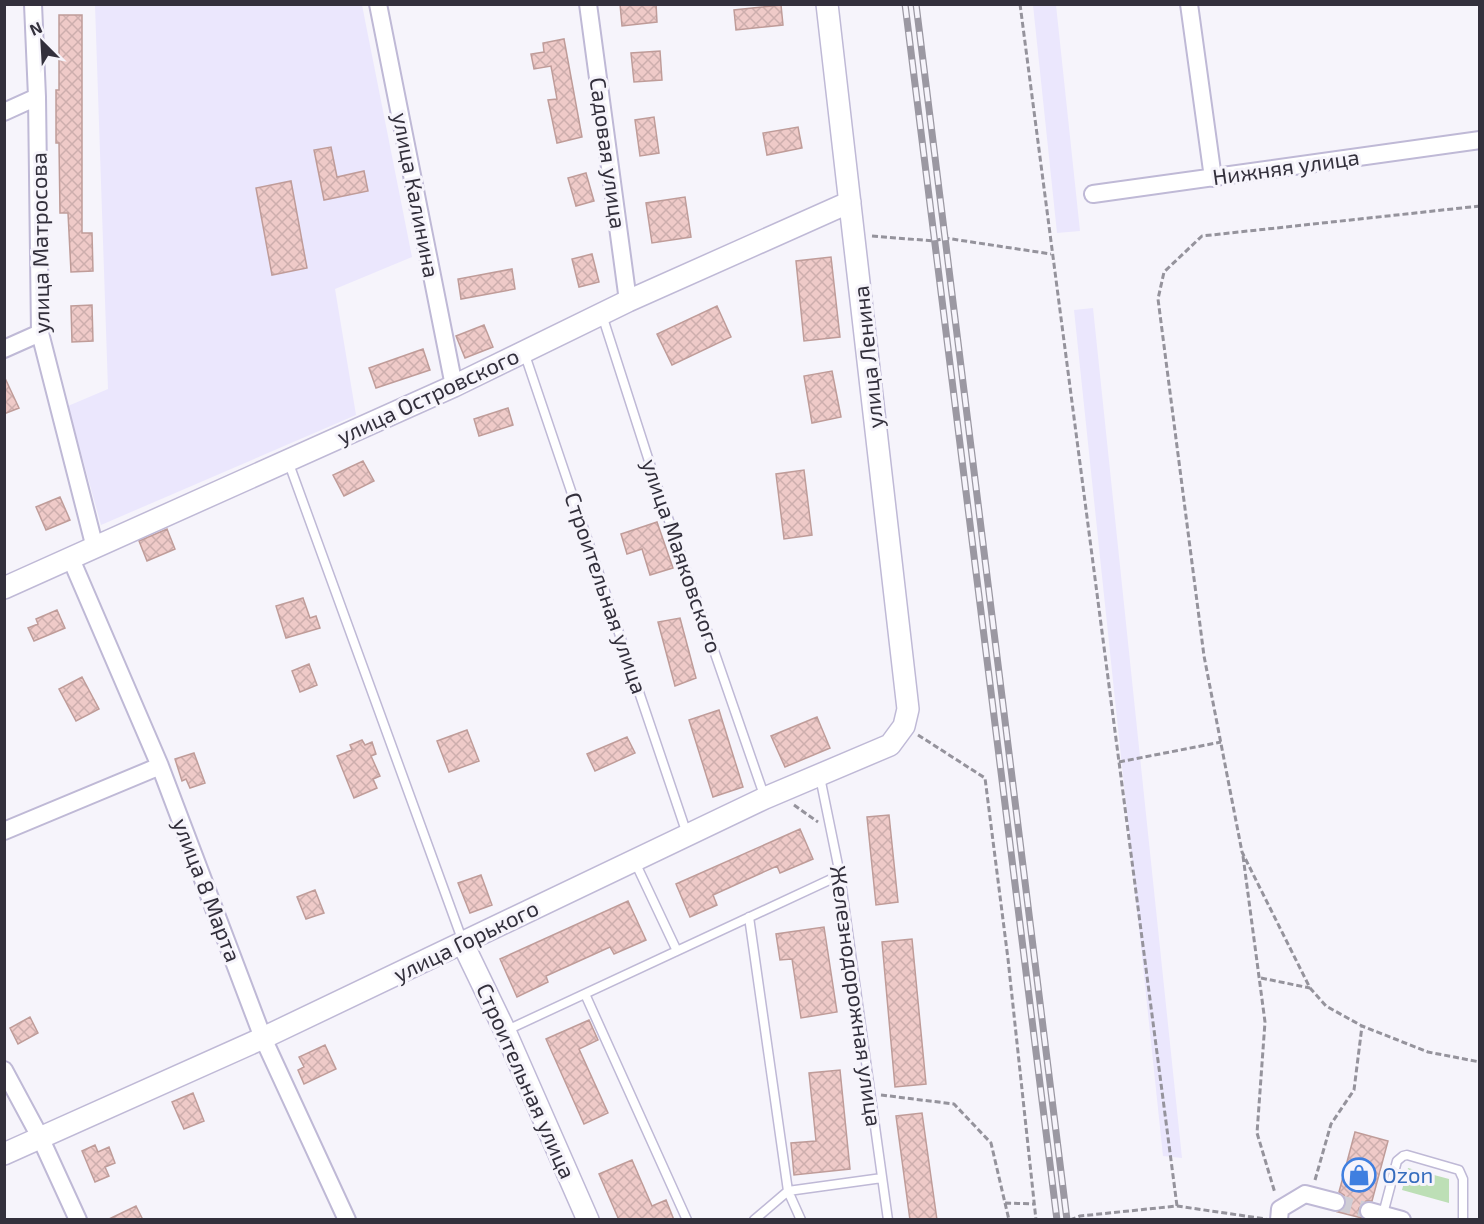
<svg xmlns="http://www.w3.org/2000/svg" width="1484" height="1224" viewBox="0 0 1484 1224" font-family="'Exo 2',sans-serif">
	<defs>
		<pattern id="building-cross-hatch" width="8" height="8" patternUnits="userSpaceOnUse" patternTransform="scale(1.5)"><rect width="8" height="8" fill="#efcac8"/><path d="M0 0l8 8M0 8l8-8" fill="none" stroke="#cdaead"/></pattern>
	</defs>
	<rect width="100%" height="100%" fill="#f6f4fb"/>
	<path fill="#ebe7fd" d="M 95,5 L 362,5 L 412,257 L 335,289 L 356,415 L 101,525 L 68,406 L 108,389 Z
		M 1033,5 L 1056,5 L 1080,231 L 1057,233 Z
		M 1093,308 L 1182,1158 L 1163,1156 L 1074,310 Z"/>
	<path fill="#bddfb6" d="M 1408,1168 L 1449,1179 L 1449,1203 L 1402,1190 Z"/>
	<path fill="url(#building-cross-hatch)" stroke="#bf9c99" stroke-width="1.5" d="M 620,4 L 656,4 L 657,22 L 622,26 Z
		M 781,5 L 783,25 L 736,30 L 734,10 Z
		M 59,15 L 82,15 L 82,233 L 92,233 L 93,271 L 71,272 L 68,213 L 60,213 L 59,143 L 56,143 L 56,90 L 59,90 Z
		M 564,39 L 582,137 L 557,143 L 548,100 L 557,99 L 551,66 L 534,69 L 531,54 L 544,52 L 543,43 Z
		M 660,51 L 662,80 L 634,82 L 631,53 Z
		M 654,117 L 659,153 L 640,156 L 635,120 Z
		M 798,127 L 802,148 L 767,155 L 763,133 Z
		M 331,147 L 337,177 L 364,171 L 368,191 L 324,200 L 314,150 Z
		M 586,173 L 594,201 L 576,206 L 568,178 Z
		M 291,181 L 307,268 L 272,275 L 256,188 Z
		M 685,197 L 691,237 L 652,243 L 646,203 Z
		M 592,254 L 599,282 L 579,287 L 572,259 Z
		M 831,257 L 840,337 L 804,341 L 796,261 Z
		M 512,269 L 515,289 L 461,299 L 458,279 Z
		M 92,305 L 93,341 L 72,342 L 71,306 Z
		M 717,306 L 731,337 L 672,365 L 657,334 Z
		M 484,325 L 493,347 L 465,358 L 456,336 Z
		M 423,349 L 430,370 L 376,388 L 369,368 Z
		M 832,371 L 841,417 L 812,423 L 804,376 Z
		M 4,376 L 19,408 L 4,414 Z
		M 508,408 L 513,425 L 479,436 L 474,419 Z
		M 363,461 L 374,481 L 344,496 L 333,475 Z
		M 804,470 L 812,535 L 784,539 L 776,474 Z
		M 60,497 L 70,520 L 46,530 L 36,507 Z
		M 657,522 L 673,568 L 650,575 L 642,549 L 627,554 L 621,534 Z
		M 167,529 L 175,549 L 147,561 L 139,541 Z
		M 303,598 L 310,618 L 316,616 L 320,628 L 286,638 L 276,606 Z
		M 57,610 L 65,628 L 34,641 L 28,628 L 38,624 L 36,619 Z
		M 680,618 L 696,678 L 675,686 L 658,622 Z
		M 309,664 L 317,685 L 300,692 L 292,671 Z
		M 82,677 L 99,709 L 76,721 L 59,689 Z
		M 719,710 L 743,787 L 713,797 L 689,720 Z
		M 817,717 L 830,748 L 785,767 L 771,736 Z
		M 467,730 L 479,761 L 449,772 L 437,741 Z
		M 627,737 L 635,753 L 595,771 L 587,754 Z
		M 362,740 L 365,745 L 372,742 L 376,754 L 371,756 L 380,776 L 373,779 L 377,788 L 354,798 L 337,756 L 352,750 L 350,745 Z
		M 194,753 L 205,783 L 190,788 L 186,779 L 182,781 L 175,759 Z
		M 889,815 L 898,902 L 876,905 L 867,817 Z
		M 800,829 L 813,859 L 780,873 L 777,866 L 713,895 L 717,905 L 690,917 L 676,884 Z
		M 481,875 L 492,905 L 470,913 L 458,883 Z
		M 315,890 L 324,913 L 306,919 L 297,897 Z
		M 628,901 L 646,940 L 614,954 L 610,947 L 546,976 L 548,982 L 517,997 L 500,959 Z
		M 824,927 L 837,1012 L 801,1018 L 792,959 L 780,960 L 776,934 Z
		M 912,939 L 926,1084 L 895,1087 L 882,942 Z
		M 30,1017 L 38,1033 L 18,1044 L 10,1028 Z
		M 589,1020 L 598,1040 L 579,1049 L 608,1113 L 584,1124 L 546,1039 Z
		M 325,1045 L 336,1069 L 304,1084 L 298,1070 L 304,1067 L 299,1057 Z
		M 840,1070 L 850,1169 L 794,1175 L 791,1143 L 816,1141 L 809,1073 Z
		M 193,1093 L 204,1121 L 184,1129 L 172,1102 Z
		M 922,1113 L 937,1220 L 910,1220 L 896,1116 Z
		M 1355,1132 L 1388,1141 L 1372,1201 L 1366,1201 L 1359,1208 L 1359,1213 L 1362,1218 L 1338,1212 L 1344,1209 L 1346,1204 L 1344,1195 L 1339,1192 Z
		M 95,1145 L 98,1152 L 109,1147 L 115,1163 L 105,1167 L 109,1176 L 95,1182 L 82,1151 Z
		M 632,1160 L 652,1206 L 666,1200 L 674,1220 L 619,1220 L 599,1174 Z
		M 136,1206 L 143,1220 L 107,1220 Z"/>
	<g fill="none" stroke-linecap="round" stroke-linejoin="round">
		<path stroke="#cfcdd5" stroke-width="16" stroke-dasharray="16 8" stroke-linecap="butt" d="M 1336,1202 L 1369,1211"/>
		<g stroke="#bfb9d6" stroke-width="11">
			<path id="service" d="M 602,315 L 657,486 L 765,798
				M 524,352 L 687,834
				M 288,461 L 463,942
				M 820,777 L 840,875 L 888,1220
				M 634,860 L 677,951
				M 749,917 L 788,1191 L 801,1220
				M 585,994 L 687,1220
				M 505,1031 L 840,875
				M 1383,1214 L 1397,1161 L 1403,1156 L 1407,1155 L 1459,1170 L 1463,1179 L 1463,1220
				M 754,1220 L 788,1191 L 882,1178"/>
		</g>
		<g stroke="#bfb9d6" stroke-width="20">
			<path id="minor" d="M 33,4 L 37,97 L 40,333 L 95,548
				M 378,4 L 454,386
				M 588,4 L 628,301
				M 1189,4 L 1213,178
				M 4,112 L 37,97
				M 1093,194 L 1480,140
				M 4,349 L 40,333
				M 71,559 L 160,766 L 263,1038 L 347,1220
				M 4,831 L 160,766
				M 4,1070 L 40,1137 L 78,1220
				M 1369,1211 L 1402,1220
				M 1279,1220 L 1280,1209 L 1305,1194 L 1336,1202"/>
		</g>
		<g stroke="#bfb9d6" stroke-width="24">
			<path id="tertiary" d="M 4,588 L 454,386 L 628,301 L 850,202
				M 463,944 L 505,1031 L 588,1220
				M 4,1154 L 263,1038 L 765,798 L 890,745 L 904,726 L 908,709 L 827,4"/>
		</g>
		<path stroke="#95939c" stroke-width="3" stroke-dasharray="6 3" stroke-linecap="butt" d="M 1020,4 L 1177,1206
			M 1480,206 L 1202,236 L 1164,272 L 1158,299 L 1204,656 L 1242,852 L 1310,988 L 1326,1006 L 1362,1026 L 1428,1052 L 1480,1062
			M 872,236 L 934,241 L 945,238 L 1051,254
			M 918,735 L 985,778 L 1008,959 L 1036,1220
			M 1119,762 L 1221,742
			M 794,805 L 818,822
			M 1243,856 L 1265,1022 L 1257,1133 L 1275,1193
			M 1261,978 L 1310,988
			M 881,1095 L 954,1104 L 991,1143 L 1005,1203 L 1034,1204
			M 1315,1180 L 1331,1124 L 1354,1090 L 1362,1026
			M 1005,1203 L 1009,1220
			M 1070,1220 L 1080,1216 L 1177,1206 L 1266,1219"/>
		<use href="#service" stroke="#fff" stroke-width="8"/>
		<use href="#minor" stroke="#fff" stroke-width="16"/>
		<use href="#tertiary" stroke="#fff" stroke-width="21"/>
		<g stroke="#9b98a2" stroke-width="7">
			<path id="rail" d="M 905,4 L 1057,1220
				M 916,4 L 1067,1220"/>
		</g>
		<use href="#rail" stroke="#f6f4fb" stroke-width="4.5" stroke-dasharray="14" stroke-linecap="butt"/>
	</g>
	<defs>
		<g id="shop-ring" transform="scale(1.725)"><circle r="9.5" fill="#f6f4fb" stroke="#3f7fe0" stroke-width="1.5"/><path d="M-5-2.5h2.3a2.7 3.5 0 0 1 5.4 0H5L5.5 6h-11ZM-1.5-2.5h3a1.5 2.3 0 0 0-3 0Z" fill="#3f7fe0"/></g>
	</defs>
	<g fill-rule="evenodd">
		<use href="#shop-ring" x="1359" y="1175"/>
	</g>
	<g text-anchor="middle" stroke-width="6" stroke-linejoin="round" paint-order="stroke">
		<g font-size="22" fill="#33303c" stroke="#f6f4fb">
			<text transform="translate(608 153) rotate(82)" y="8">Садовая улица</text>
			<text transform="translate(1286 167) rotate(-8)" y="8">Нижняя улица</text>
			<text transform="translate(416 195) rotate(79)" y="8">улица Калинина</text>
			<text transform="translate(40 243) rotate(-91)" y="8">улица Матросова</text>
			<text transform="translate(868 357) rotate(-96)" y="8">улица Ленина</text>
			<text transform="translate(428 396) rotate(-25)" y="8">улица Островского</text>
			<text transform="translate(682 556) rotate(71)" y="8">улица Маяковского</text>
			<text transform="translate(606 593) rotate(71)" y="8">Строительная улица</text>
			<text transform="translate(207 890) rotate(69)" y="8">улица 8 Марта</text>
			<text transform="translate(466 941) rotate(-26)" y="8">улица Горького</text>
			<text transform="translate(856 996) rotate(82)" y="8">Железнодорожная улица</text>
			<text transform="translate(526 1081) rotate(66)" y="8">Строительная улица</text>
		</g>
		<g font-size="22" fill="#366cbe" stroke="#f6f4fb" text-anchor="start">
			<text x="1382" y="1183">Ozon</text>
		</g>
	</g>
	<rect width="1484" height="1224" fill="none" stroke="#33303c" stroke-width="12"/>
	<g transform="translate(42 42) rotate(336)" stroke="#f6f4fb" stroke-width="4.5" paint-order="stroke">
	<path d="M0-4.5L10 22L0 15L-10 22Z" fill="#33303c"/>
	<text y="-9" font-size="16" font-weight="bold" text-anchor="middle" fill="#33303c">N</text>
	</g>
</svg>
